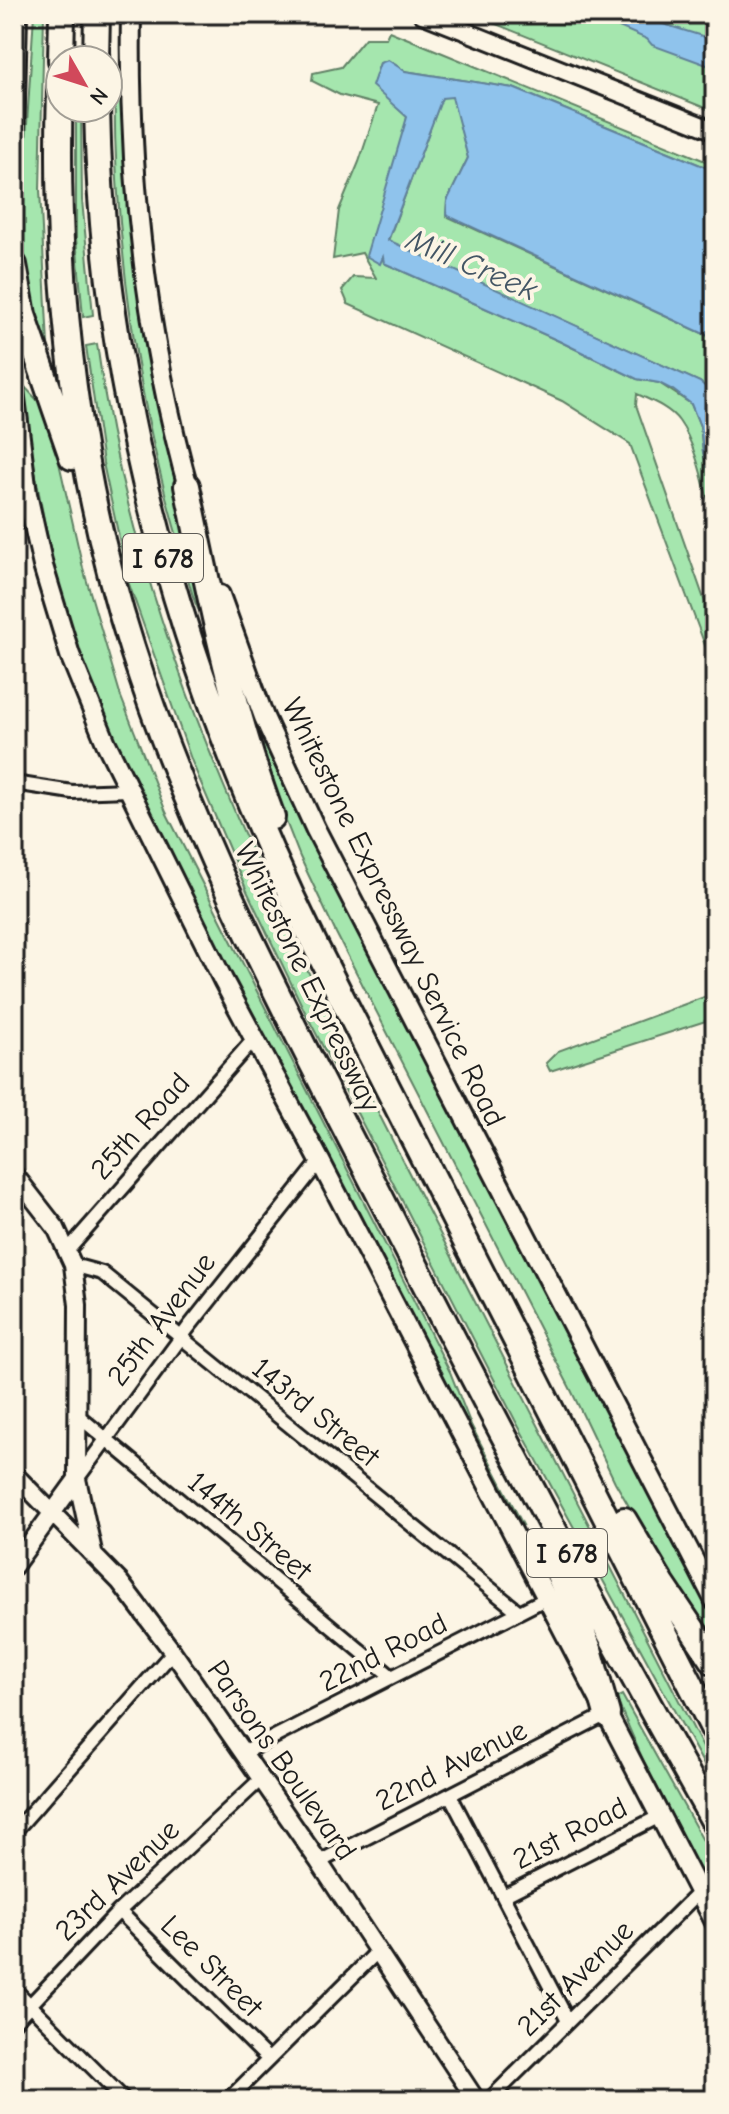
<svg xmlns="http://www.w3.org/2000/svg" width="729" height="2114" viewBox="0 0 729 2114" font-family="'Comic Neue',sans-serif">
	<rect width="100%" height="100%" fill="#fcf5e5"/>
	<filter id="ink" filterUnits="userSpaceOnUse"><feTurbulence type="fractalNoise" baseFrequency=".0125" numOctaves="2"/><feDisplacementMap in="SourceGraphic" scale="16" xChannelSelector="R" yChannelSelector="G"/><feConvolveMatrix kernelMatrix="1 2 1 2 8 2 1 2 1" color-interpolation-filters="sRGB"/></filter>
	<g filter="url(#ink)">
		<path fill="#a5e6ae" stroke="#608165" stroke-width="2" d="M 34,14 L 44,14 L 40,190 L 48,345 L 41,347 L 20,277 L 19,250 Z
			M 471,14 L 715,14 L 715,112 Z
			M 389,31 L 715,165 L 715,171 L 513,88 L 405,71 L 388,60 L 380,63 L 373,85 L 407,117 L 383,255 L 384,263 L 559,341 L 637,379 L 659,383 L 691,404 L 700,426 L 703,452 L 715,493 L 715,528 C 706,497 698,447 679,421 C 670,408 652,401 637,394 L 636,405 L 705,602 L 706,648 L 630,444 L 562,401 L 348,304 L 342,290 L 353,277 L 376,278 L 362,253 L 333,259 L 339,210 L 359,162 L 378,105 L 340,95 L 312,81 L 313,73 L 341,67 L 365,38 L 386,38 Z
			M 115,63 L 124,117 L 126,183 L 142,319 L 154,391 L 207,611 L 204,619 C 191,601 187,571 181,550 C 136,402 111,218 115,63 Z
			M 442,97 L 453,97 L 468,158 L 447,201 L 446,216 L 715,339 L 715,395 L 700,382 L 388,241 Z
			M 76,108 L 81,108 L 82,200 L 93,315 L 83,317 L 76,238 Z
			M 97,344 C 134,624 260,879 386,1128 C 494,1343 606,1556 715,1771 L 715,1785 L 515,1420 L 304,1010 L 247,891 L 192,762 L 129,584 L 103,463 L 86,346 Z
			M 23,385 L 40,403 L 50,423 L 83,568 L 121,697 L 166,812 L 450,1372 L 471,1425 L 523,1525 L 520,1525 C 448,1383 373,1242 298,1102 C 244,1002 192,902 143,799 C 114,736 84,674 65,607 C 44,534 32,461 23,385 Z
			M 265,744 L 299,818 L 715,1623 L 715,1648 L 680,1595 L 615,1482 L 571,1390 L 336,933 L 300,857 L 264,766 L 261,747 Z
			M 715,993 L 715,1018 L 550,1071 L 546,1063 L 558,1051 Z
			M 622,1695 L 715,1862 L 715,1899 L 643,1760 L 616,1698 Z"/>
		<path fill="#8fc3ec" stroke="#618099" stroke-width="2" d="M 589,14 L 603,14 L 627,22 L 657,22 L 715,40 L 715,68 L 652,45 L 647,39 Z
			M 388,60 L 405,71 L 513,88 L 715,171 L 715,339 L 446,215 L 447,201 L 468,158 L 452,97 L 442,98 L 388,240 L 700,382 L 715,395 L 715,493 L 703,452 L 700,426 L 691,404 L 673,390 L 659,383 L 637,379 L 559,341 L 384,263 L 383,257 L 380,264 L 366,256 L 407,117 L 372,86 L 380,63 Z"/>
		<g fill="none" stroke-linecap="round" stroke-linejoin="round">
			<g stroke="#1c1c1c" stroke-width="18">
				<path id="minor" d="M 14,783 L 72,792 L 128,790
					M 68,1250 L 254,1039
					M 73,1265 L 102,1273 L 519,1612
					M 76,1414 L 392,1677
					M 77,1479 L 188,1328 L 320,1161
					M 243,1753 L 547,1598
					M 450,1795 L 568,2021
					M 14,1832 L 173,1652
					M 319,1862 L 607,1714
					M 503,1896 L 660,1816
					M 119,1911 L 268,2059
					M 14,1989 L 125,2100
					M 14,2022 L 119,1911 L 261,1779
					M 228,2100 L 377,1952
					M 489,2100 L 699,1892"/>
			</g>
			<g stroke="#1c1c1c" stroke-width="22">
				<path id="tertiary" d="M 422,14 L 715,131
					M 14,1174 L 56,1228 L 73,1265 L 78,1305 L 77,1479 L 94,1556
					M 14,1474 L 120,1582 L 173,1652 L 319,1862 L 476,2100
					M 14,1566 L 77,1479"/>
			</g>
			<g stroke="#1c1c1c" stroke-width="24">
				<path id="secondary" d="M 131,14 C 128,176 147,342 191,498
					M 14,144 L 17,14
					M 14,390 L 27,494 L 43,566 L 70,655 L 106,743 L 223,980 L 320,1161 L 715,1922
					M 220,595 L 264,717 L 315,828 L 715,1601"/>
			</g>
			<g stroke="#1c1c1c" stroke-width="30">
				<path id="motorway" d="M 61,60 L 62,14
					M 96,60 L 97,14
					M 60,89 C 54,278 74,467 132,648 C 193,840 290,1020 381,1198 C 488,1409 599,1618 715,1823
					M 97,108 C 102,402 185,681 314,943 L 715,1732
					M 14,265 L 23,315 L 72,457
					M 187,486 C 210,597 232,711 272,817
					M 624,1520 L 662,1584 L 715,1663
					M 548,1547 L 589,1649 L 607,1714"/>
			</g>
			<use href="#minor" stroke="#fcf5e5" stroke-width="12"/>
			<use href="#tertiary" stroke="#fcf5e5" stroke-width="16"/>
			<use href="#secondary" stroke="#fcf5e5" stroke-width="18"/>
			<use href="#motorway" stroke="#fcf5e5" stroke-width="24"/>
		</g>
	</g>
	<g text-anchor="middle" stroke-width="8" stroke-linejoin="round" paint-order="stroke">
		<g fill="#fcf5e5" stroke="#5f5d58" stroke-width="2">
			<rect x="123" y="534" width="80" height="48" rx="6"/>
			<rect x="527" y="1529" width="80" height="48" rx="6"/>
		</g>
		<g font-size="28" font-weight="bold" fill="#1c1c1c">
			<text x="163" y="568">I 678</text>
			<text x="567" y="1563">I 678</text>
		</g>
		<g font-size="30" fill="#1c1c1c" stroke="#fcf5e5">
			<text transform="translate(394 912) rotate(64)" y="10">Whitestone Expressway Service Road</text>
			<text transform="translate(308 977) rotate(64)" y="10">Whitestone Expressway</text>
			<text transform="translate(140 1126) rotate(-48)" y="10">25th Road</text>
			<text transform="translate(161 1319) rotate(-53)" y="10">25th Avenue</text>
			<text transform="translate(316 1412) rotate(39)" y="10">143rd Street</text>
			<text transform="translate(250 1526) rotate(40)" y="10">144th Street</text>
			<text transform="translate(383 1652) rotate(-27)" y="10">22nd Road</text>
			<text transform="translate(282 1760) rotate(55)" y="10">Parsons Boulevard</text>
			<text transform="translate(451 1765) rotate(-27)" y="10">22nd Avenue</text>
			<text transform="translate(570 1833) rotate(-27)" y="10">21st Road</text>
			<text transform="translate(117 1880) rotate(-44)" y="10">23rd Avenue</text>
			<text transform="translate(212 1966) rotate(45)" y="10">Lee Street</text>
			<text transform="translate(575 1978) rotate(-45)" y="10">21st Avenue</text>
		</g>
		<g font-size="32" font-style="italic" fill="#445665" stroke="#fcf5e5">
			<text transform="translate(472 264) rotate(23)" y="11">Mill Creek</text>
		</g>
	</g>
	<rect width="729" height="2114" fill="none" stroke="#fcf5e5" stroke-width="48"/>
	<rect x="24" y="24" width="681" height="2066" fill="none" stroke="#1c1c1c" stroke-width="3" filter="url(#ink)"/>
	<g transform="translate(84 84) rotate(129)"><circle r="38" fill="#fcf5e5" stroke="#a29e95" stroke-width="2"/>
	<path d="M0-6L14 30L0 20L-14 30Z" fill="#d1495b"/>
	<text y="-12" font-size="22" font-weight="bold" text-anchor="middle" fill="#1c1c1c">N</text>
	</g>
</svg>
